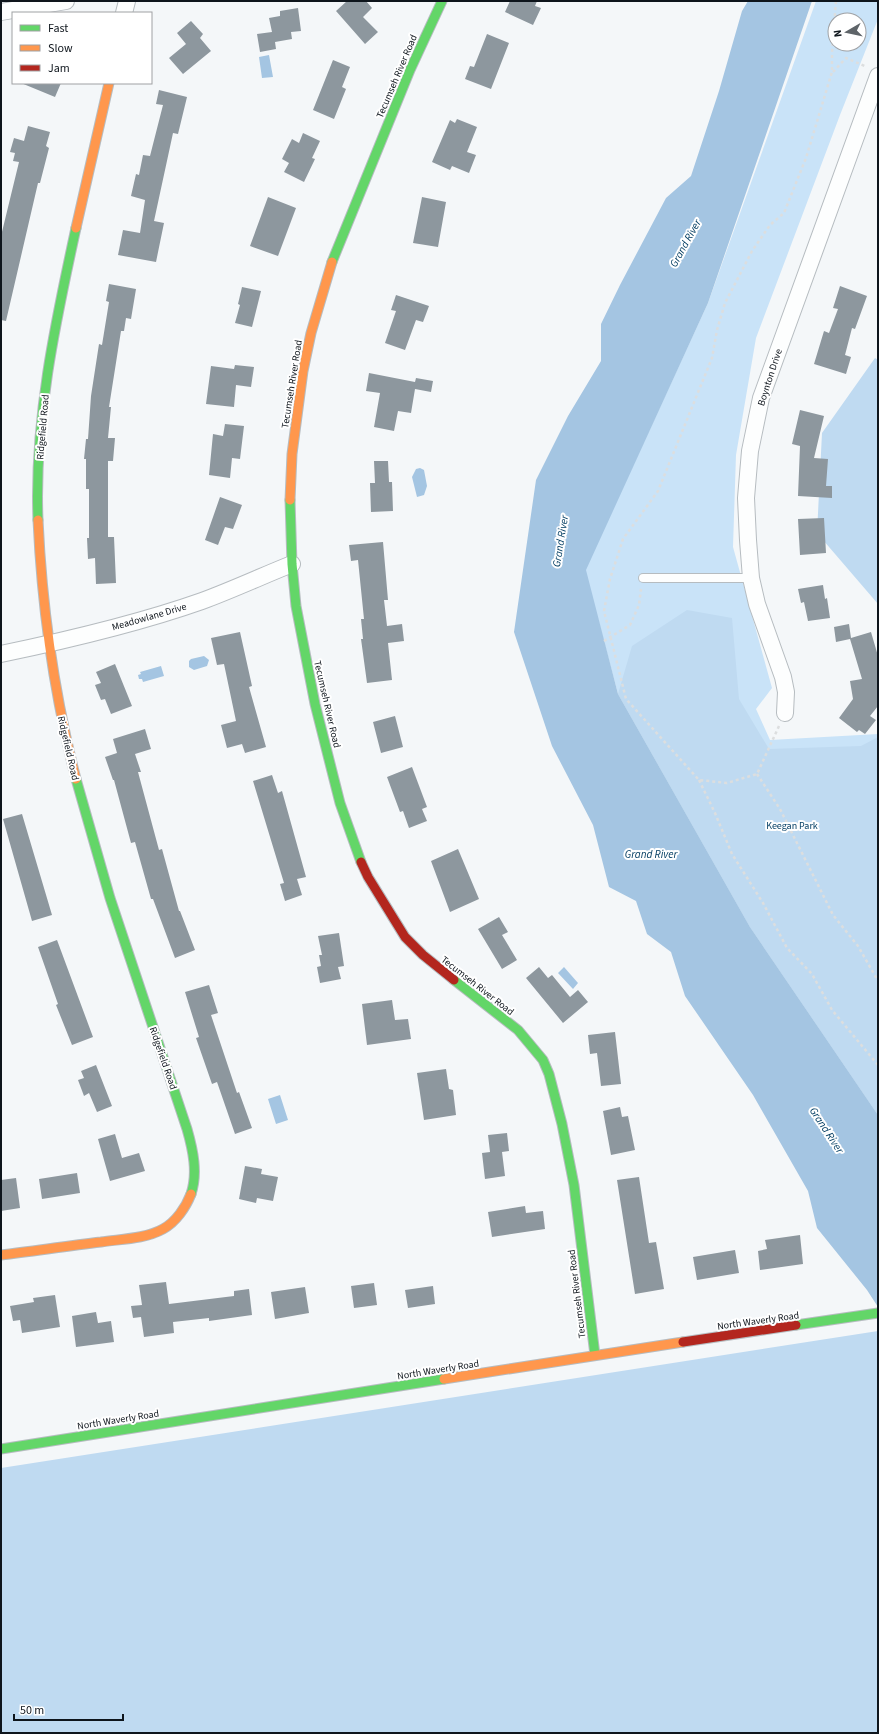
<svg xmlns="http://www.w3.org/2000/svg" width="879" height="1734" viewBox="0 0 879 1734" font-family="'Source Sans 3',sans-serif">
	<rect width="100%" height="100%" fill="#f4f7f9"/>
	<path fill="#c9e3f8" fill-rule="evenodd" d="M 816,1 L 878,1 L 878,19 L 840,115 L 756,338 L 736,455 L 733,547 L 772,688 L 756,709 L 770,740 L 878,734 L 878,1115 L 750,927 L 618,694 L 585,570 L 708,303 ZM 835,20 L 859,20 L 859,44 L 835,44 Z"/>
	<path fill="#bfdaf1" d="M 875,358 L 878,360 L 878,604 L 817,533 L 822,433 Z
		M 687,610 L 732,618 L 739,699 L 769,749 L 861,746 L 878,737 L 878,1115 L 750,927 L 618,694 L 632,646 Z
		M 878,1331 L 878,1733 L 1,1733 L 1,1468 Z"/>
	<path fill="#a4c5e2" d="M 748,1 L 812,1 L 708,303 L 586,570 L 618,694 L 750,927 L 878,1115 L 878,1307 L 867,1290 L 817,1228 L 808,1191 L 753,1095 L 685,996 L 671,952 L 647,934 L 636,901 L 609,887 L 593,825 L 552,746 L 514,632 L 536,480 L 568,416 L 601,361 L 601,324 L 620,285 L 666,198 L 691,176 L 719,91 L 742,11 Z
		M 269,55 L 273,77 L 262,78 L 259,57 Z
		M 420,468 L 424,470 L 427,486 L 424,495 L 417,497 L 412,477 L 416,469 Z
		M 204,656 L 209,660 L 207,666 L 194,670 L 189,667 L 189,661 L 191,659 Z
		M 161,666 L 164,676 L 143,682 L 142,679 L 139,679 L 138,675 L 141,674 L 140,672 Z
		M 564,967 L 578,983 L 573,989 L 558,973 Z
		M 280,1095 L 288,1120 L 276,1124 L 268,1099 Z"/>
	<path fill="#8d979e" d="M 347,1 L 366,1 L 372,8 L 363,17 L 378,32 L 365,44 L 336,11 Z
		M 510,1 L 537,1 L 535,6 L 541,8 L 533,25 L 505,12 Z
		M 298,8 L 301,31 L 291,32 L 292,39 L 275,42 L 276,49 L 260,52 L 257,34 L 272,32 L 269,18 L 280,16 L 280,11 Z
		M 191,21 L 203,34 L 200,38 L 211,51 L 183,74 L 169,58 L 186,44 L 177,33 Z
		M 487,34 L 509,43 L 491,89 L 465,79 L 470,66 L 474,67 Z
		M 333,60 L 350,67 L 342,87 L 346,89 L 334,119 L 313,110 Z
		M 21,83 L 61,83 L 55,97 Z
		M 159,90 L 187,97 L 178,134 L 173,133 L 154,221 L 164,223 L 156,262 L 118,255 L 123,230 L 140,233 L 145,200 L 131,196 L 136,174 L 139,175 L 143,155 L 150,156 L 163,105 L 156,104 Z
		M 457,119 L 477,127 L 467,152 L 476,155 L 469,173 L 452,166 L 450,170 L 432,162 L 450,120 L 455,123 Z
		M 28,126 L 50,132 L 46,146 L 49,148 L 40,183 L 38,183 L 6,321 L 1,320 L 1,236 L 19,162 L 13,161 L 15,153 L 10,152 L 14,138 L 24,141 Z
		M 303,133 L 320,141 L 312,158 L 315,159 L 304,182 L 284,172 L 289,163 L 282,159 L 292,139 L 299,143 Z
		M 268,197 L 296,208 L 278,256 L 250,246 Z
		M 422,197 L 446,202 L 438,247 L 413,243 Z
		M 109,284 L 136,289 L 131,319 L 126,318 L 124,331 L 121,331 L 109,407 L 111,407 L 108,438 L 115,438 L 113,461 L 108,461 L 108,537 L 114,537 L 116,583 L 96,584 L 95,558 L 88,559 L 87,538 L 89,538 L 89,489 L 86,489 L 86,459 L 84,459 L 86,439 L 88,439 L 91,396 L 99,344 L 102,345 L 109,302 L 106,301 Z
		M 840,286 L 867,296 L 855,329 L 852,328 L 845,355 L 851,357 L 846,374 L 814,364 L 824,331 L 829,333 L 838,309 L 833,308 Z
		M 242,287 L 261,291 L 252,327 L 235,323 L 240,305 L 238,304 Z
		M 396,295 L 429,306 L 423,322 L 416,320 L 405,350 L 385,343 L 396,311 L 391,310 Z
		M 235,365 L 254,367 L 251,387 L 236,385 L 234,407 L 206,404 L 211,366 L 234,369 Z
		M 369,373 L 415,382 L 416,378 L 433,381 L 431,392 L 415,389 L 411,413 L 398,411 L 394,431 L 374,427 L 380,393 L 366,391 Z
		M 800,410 L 824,416 L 814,458 L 828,459 L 826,486 L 832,486 L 832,498 L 798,496 L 800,446 L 792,444 Z
		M 225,424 L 244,426 L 240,459 L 232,458 L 230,478 L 209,475 L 213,434 L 223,436 Z
		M 374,461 L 388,461 L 389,482 L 392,482 L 393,511 L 371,512 L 370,483 L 375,483 Z
		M 220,497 L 242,505 L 233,529 L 225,527 L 218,545 L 205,540 Z
		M 824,518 L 826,553 L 800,555 L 798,519 Z
		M 383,542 L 388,600 L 384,600 L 387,626 L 402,624 L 404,641 L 388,643 L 392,680 L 367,683 L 361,639 L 363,639 L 361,619 L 364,619 L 358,560 L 351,561 L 349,545 Z
		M 823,585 L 825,599 L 827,598 L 830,618 L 808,621 L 804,602 L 801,603 L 798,589 Z
		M 849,624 L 851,638 L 871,632 L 878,656 L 878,706 L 870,716 L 876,720 L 865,734 L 859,730 L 857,732 L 839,718 L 853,699 L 850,681 L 862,679 L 850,639 L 836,642 L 834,627 Z
		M 240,632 L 252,686 L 249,687 L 266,747 L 245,753 L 242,744 L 227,748 L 221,725 L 236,721 L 224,664 L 217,665 L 211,638 Z
		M 115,664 L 132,706 L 111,714 L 105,699 L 101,700 L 95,685 L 101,683 L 96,672 Z
		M 395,716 L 403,747 L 381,753 L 373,722 Z
		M 145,729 L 151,749 L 135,754 L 141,772 L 138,772 L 159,850 L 162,849 L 179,911 L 180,911 L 195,950 L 175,958 L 153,899 L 151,899 L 135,842 L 131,843 L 114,780 L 113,780 L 105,757 L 117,753 L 113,739 Z
		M 412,767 L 427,807 L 422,809 L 427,821 L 409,828 L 403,811 L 400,812 L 387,777 Z
		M 272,775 L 278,793 L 282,791 L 306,877 L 297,879 L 302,895 L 285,901 L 280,884 L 284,883 L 253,781 Z
		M 22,814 L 52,915 L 32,921 L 3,819 Z
		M 458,849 L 479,899 L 450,912 L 431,861 Z
		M 499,917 L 508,932 L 502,935 L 517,960 L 502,969 L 478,929 Z
		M 339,933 L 344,966 L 338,967 L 341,979 L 320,983 L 317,967 L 321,966 L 319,955 L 322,955 L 318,936 Z
		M 57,940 L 93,1037 L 72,1045 L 56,1005 L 58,1004 L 38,947 Z
		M 539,967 L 548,978 L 552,975 L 570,997 L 578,990 L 588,1002 L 563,1023 L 526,978 Z
		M 209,985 L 218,1013 L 211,1015 L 237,1093 L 239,1092 L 252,1128 L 235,1134 L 217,1082 L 212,1084 L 196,1038 L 199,1037 L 185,992 Z
		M 392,1000 L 395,1020 L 408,1019 L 411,1039 L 367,1045 L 362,1004 Z
		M 615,1032 L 621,1084 L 601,1086 L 597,1053 L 590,1054 L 588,1035 Z
		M 96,1065 L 112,1106 L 97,1112 L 89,1093 L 84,1096 L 78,1080 L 84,1078 L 81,1071 Z
		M 446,1069 L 449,1089 L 453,1090 L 456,1115 L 424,1120 L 417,1073 Z
		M 620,1107 L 622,1117 L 628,1116 L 635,1150 L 611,1155 L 603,1111 Z
		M 507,1133 L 509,1151 L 502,1152 L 505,1176 L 485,1179 L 482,1153 L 490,1152 L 488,1135 Z
		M 115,1134 L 122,1158 L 139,1153 L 145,1171 L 110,1181 L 98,1139 Z
		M 245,1166 L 262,1169 L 261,1174 L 278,1177 L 273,1201 L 257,1198 L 256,1203 L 239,1199 Z
		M 77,1173 L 80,1193 L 42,1199 L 39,1179 Z
		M 639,1177 L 649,1243 L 656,1242 L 664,1289 L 635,1294 L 617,1180 Z
		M 16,1178 L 20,1208 L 1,1211 L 1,1180 Z
		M 525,1206 L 526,1213 L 543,1211 L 545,1229 L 492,1237 L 488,1212 Z
		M 800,1235 L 803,1264 L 760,1270 L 758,1251 L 767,1249 L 765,1240 Z
		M 735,1250 L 739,1273 L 697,1280 L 693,1257 Z
		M 166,1282 L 169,1304 L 234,1296 L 234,1291 L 249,1289 L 252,1315 L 209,1321 L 209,1318 L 173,1322 L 174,1333 L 144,1337 L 141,1317 L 133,1318 L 131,1306 L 142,1305 L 139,1285 Z
		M 374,1283 L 377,1305 L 354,1308 L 351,1286 Z
		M 433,1286 L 435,1304 L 408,1308 L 405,1290 Z
		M 305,1287 L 309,1313 L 275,1319 L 271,1292 Z
		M 55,1295 L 60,1327 L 22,1333 L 20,1320 L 13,1321 L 10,1306 L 34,1302 L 33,1298 Z
		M 96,1312 L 98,1323 L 111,1321 L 114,1342 L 76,1347 L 72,1316 Z"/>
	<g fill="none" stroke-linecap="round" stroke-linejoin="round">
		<g stroke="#b6bcc0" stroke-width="10">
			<path id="lane" d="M 643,578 L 751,578"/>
		</g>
		<g stroke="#b6bcc0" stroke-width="18">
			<path id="street" d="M 1,12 L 66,1
				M 124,13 L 127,1
				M 1,654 C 68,640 137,624 202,601 C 232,590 262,576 292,564
				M 785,713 L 786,692 L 783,677 L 757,604 L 751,578 L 748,540 L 746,498 L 750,451 L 761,398 L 878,76"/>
		</g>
		<g stroke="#b6bcc0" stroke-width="11">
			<path id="fast" d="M 332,262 L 410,70 L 442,1
				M 290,500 L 292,564 L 296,606 L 315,704 L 340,803 L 361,862
				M 38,520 C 34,422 55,324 76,228
				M 76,779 L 110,898 L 187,1129 C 193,1150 198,1173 191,1194
				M 454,980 L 518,1030 L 543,1060 L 549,1074 L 562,1124 L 574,1185 L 595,1355
				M 796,1325 L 878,1313
				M 1,1449 L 444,1379"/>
		</g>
		<g stroke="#b6bcc0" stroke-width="11">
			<path id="slow" d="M 76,228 L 109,83
				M 290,500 L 292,454 L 303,371 L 311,333 L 332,262
				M 38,520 C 42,607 54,694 76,779
				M 1,1255 C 34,1251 67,1246 101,1242 C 121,1239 145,1239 163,1229 C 176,1222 186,1207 191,1194
				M 444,1379 L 683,1342"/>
		</g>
		<g stroke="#b6bcc0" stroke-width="11">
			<path id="jam" d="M 361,862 L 368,877 L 405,937 L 423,955 L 454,980
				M 683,1342 L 796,1325"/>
		</g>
		<path stroke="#dcdedf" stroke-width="2.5" stroke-dasharray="3 3" stroke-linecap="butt" d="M 833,72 L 846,58 L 867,67
			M 604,641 L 630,625 L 639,605 L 641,589
			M 779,726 L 757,774 L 727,783 L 699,780 L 626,699 L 604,611 L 610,579 L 623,539 L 658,491 L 712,358 L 717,330 L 725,303 L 752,251 L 770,225 L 784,213 L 806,158 L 832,72 L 832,52 L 836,1
			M 757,774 L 780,809 L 833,915 L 858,946 L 878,981
			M 699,780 L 715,813 L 732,854 L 763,903 L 787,948 L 812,974 L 832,1010 L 878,1065"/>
		<use href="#lane" stroke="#fdfefe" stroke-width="8"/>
		<use href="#street" stroke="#fdfefe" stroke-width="16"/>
		<use href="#fast" stroke="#63d668" stroke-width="9"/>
		<use href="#slow" stroke="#ff974d" stroke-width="9"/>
		<use href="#jam" stroke="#b3261e" stroke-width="9"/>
	</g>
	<g text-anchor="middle" stroke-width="4" stroke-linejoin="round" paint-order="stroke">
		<g font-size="10" fill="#0e151c" stroke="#fff">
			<text transform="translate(396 76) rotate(-67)" y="4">Tecumseh River Road</text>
			<text transform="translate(769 377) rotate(-72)" y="4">Boynton Drive</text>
			<text transform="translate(291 384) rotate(-81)" y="4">Tecumseh River Road</text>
			<text transform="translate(42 427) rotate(-85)" y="4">Ridgefield Road</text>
			<text transform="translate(149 616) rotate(-16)" y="4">Meadowlane Drive</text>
			<text transform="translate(328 704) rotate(77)" y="4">Tecumseh River Road</text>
			<text transform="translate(69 748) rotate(77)" y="4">Ridgefield Road</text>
			<text transform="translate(478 985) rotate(38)" y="4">Tecumseh River Road</text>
			<text transform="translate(164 1058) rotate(71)" y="4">Ridgefield Road</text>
			<text transform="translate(576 1294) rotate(-97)" y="4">Tecumseh River Road</text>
			<text transform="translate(758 1320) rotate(-8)" y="4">North Waverly Road</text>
			<text transform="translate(438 1369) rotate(-9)" y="4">North Waverly Road</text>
			<text transform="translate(118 1419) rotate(-9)" y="4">North Waverly Road</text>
		</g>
		<g font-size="10" fill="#053f65" stroke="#fff">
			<text x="792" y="829">Keegan Park</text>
		</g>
		<g font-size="11" font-style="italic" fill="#003c61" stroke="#fff">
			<text transform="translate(685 243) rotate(-61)" y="4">Grand River</text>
			<text transform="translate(560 541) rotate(-81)" y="4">Grand River</text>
			<text x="651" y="858">Grand River</text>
			<text transform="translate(827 1130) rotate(57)" y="4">Grand River</text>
		</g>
	</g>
	<rect width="879" height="1734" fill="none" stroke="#0e151c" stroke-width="4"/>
	<rect x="12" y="12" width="140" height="72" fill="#ffffff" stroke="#9fa1a4"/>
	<rect x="20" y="25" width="20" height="6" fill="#63d668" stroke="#9fa1a4"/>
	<text x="48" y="32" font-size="12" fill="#0e151c">Fast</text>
	<rect x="20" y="45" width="20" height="6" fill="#ff974d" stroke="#9fa1a4"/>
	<text x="48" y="52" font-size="12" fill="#0e151c">Slow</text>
	<rect x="20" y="65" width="20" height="6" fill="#b3261e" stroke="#9fa1a4"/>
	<text x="48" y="72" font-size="12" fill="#0e151c">Jam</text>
	<g transform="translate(847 32) rotate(261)"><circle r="19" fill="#ffffff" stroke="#9fa1a4"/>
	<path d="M0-3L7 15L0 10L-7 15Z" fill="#5e6469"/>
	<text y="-6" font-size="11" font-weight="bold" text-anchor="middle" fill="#0e151c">N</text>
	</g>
	<path d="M14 1714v6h109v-6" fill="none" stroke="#0e151c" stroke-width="2"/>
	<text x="20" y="1714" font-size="12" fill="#0e151c" stroke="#ffffff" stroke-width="3" paint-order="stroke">50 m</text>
</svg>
